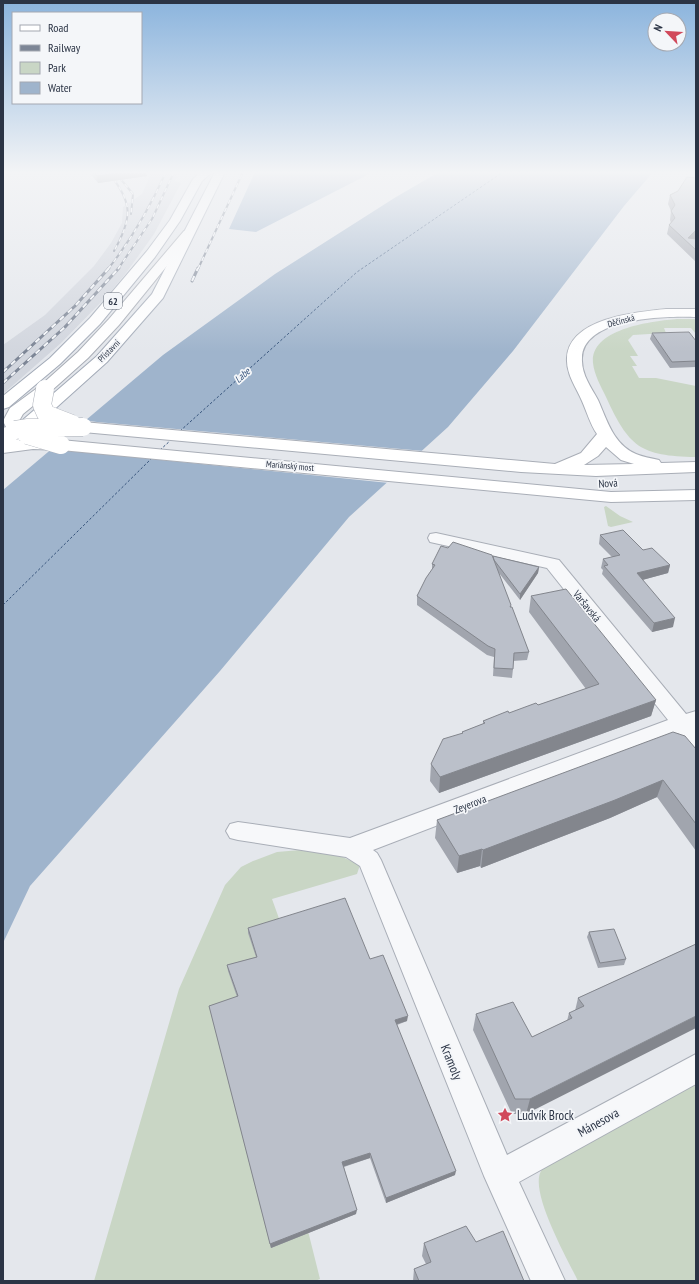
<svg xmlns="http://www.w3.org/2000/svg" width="699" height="1284" viewBox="0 0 699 1284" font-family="'PT Sans Narrow',sans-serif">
	<rect width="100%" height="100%" fill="#e4e7ec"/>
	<path fill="#d2d6de" d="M 152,172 L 179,172 L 175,181 L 181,183 L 154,234 L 126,273 L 107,296 L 61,343 L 3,394 L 3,345 L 45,315 L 94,266 L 111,243 L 122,223 L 123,207 L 142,194 Z"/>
	<path fill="#c9d6c5" d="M 677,319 L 696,319 L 696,334 L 691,328 L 664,328 L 666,333 L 633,335 L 628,340 L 638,356 L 630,356 L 637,366 L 632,366 L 639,378 L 656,378 L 696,386 L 696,457 C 640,456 629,447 606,397 C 601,387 594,374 593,363 C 590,328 654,321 677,319 Z
		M 606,506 L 620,516 L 633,522 L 611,527 L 608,526 L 604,507 Z
		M 312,849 L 338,855 L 360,865 L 357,874 L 272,899 L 281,924 L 257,962 L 239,1002 L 308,1231 L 320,1279 L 315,1281 L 94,1281 L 179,989 L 225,885 L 241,867 L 253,861 L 277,852 Z
		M 696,1084 L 696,1281 L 578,1281 C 568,1260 529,1192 541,1171 C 543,1168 547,1165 549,1162 Z"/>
	<path fill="#9fb4cc" d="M 255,172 L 373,172 L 256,232 L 229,229 Z
		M 439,172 L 653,172 L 624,206 L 513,351 L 448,427 L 349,517 L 220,671 L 30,886 L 3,943 L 3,490 L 163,355 L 275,274 L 396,197 Z"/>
	<path fill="#e4e7ec" d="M 83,420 L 97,422 L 424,451 L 389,483 L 72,451 L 62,437 L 65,437 Z"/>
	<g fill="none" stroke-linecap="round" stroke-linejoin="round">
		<path stroke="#34527a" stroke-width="1" stroke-dasharray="2.5 2" stroke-linecap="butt" d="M 180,431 L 357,272 L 503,172
			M 160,450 L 171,440
			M 3,605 L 152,458"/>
		<g stroke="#a9aeb7" stroke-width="2">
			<path id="street" d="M 436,533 L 559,560 L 686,714 L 696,711 L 696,749 L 688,747 L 678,733 L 373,850 L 377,853 L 381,860 L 507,1155 L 696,1054 L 696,1084 L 519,1182 L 565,1281 L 531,1281 L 484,1176 L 360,866 L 346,857 L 238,840 L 230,838 L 226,831 L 230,824 L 238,822 L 350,838 L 668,720 L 547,568 L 430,542 L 428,538 L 430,534 Z"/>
		</g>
		<g stroke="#a9aeb7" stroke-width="2">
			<path id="secondary" d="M 188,230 L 192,231 L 194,233 L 192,235 L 119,325 L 88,358 L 50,392 L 23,414 L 19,421 L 23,430 L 21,433 L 3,438 L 3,428 L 6,427 L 3,421 L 10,408 L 40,386 L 78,352 L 109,319 L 184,231 Z
				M 666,309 L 696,309 L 696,317 C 668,316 583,317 582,358 C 581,374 591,387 598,400 C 607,420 613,444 636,454 C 643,457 651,458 659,460 L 661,463 L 696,462 L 696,472 L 596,476 L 521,472 L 83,432 L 77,430 L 75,427 L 77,424 L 83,422 L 555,464 L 581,453 L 597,434 C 590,424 587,412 582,401 C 576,387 566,374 567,358 C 569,318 636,312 666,309 ZM 606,447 L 621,460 L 634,464 L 584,465 L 598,456 Z
				M 33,439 L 61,440 L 611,492 L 696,490 L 696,500 L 611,502 L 61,450 L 33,449 L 3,453 L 3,443 Z"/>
		</g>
		<g stroke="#a3abb8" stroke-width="2">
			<path id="primary" d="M 201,172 L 212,172 L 202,181 L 180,221 L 155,257 L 100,324 L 60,364 L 9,407 L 3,409 L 3,396 L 50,358 L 90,318 L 147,251 L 170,220 L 193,179 Z
				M 215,172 L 225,172 L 163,298 L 107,362 L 9,450 L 3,451 L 3,437 L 97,356 L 152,294 Z"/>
		</g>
		<use href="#street" fill="#f7f8fa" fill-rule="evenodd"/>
		<use href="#secondary" fill="#fff" fill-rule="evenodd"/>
		<use href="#primary" fill="#fff" fill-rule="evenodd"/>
		<g stroke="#7d8696" stroke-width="2">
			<path id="rail-far1" d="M 108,172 C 133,202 133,217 114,251
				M 119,177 L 133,194 L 131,214
				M 108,269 C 132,239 150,207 166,172
				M 118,269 L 152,219 L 174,172
				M 198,269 L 243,172"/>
		</g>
		<g stroke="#7d8696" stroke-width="3">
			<path id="rail" d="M 192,281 L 198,268
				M 3,372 L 75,306 L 109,268
				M 3,383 L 65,327 L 119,268"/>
		</g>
		<use href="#rail-far1" stroke="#f4f6f9" stroke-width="1.5" stroke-dasharray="4.5" stroke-linecap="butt"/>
		<use href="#rail" stroke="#f4f6f9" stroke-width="2" stroke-dasharray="5.5" stroke-linecap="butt"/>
		<g stroke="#a9aeb7" stroke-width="19" stroke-linecap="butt">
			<path id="secondary-bridge" d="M 45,389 L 42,405 L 46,414 L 72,424
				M 15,430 L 28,428 L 83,427
				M 27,435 L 61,445"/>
		</g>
		<use href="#secondary-bridge" stroke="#fff" stroke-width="18"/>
	</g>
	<path fill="#a1a5ae" d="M 89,172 L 146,172 L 147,176 L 98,183 Z
		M 670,195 L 695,239 L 696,239 L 696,262 L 667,234 L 669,225 L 671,223 L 670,220 L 671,211 L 668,204 Z
		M 652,333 L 696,341 L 696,367 L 670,368 L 650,339 Z
		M 600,535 L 643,550 L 670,565 L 668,573 L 642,580 L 673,627 L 652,632 L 602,574 L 603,570 L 601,568 L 603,559 L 612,557 L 599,544 Z
		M 448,548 L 493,556 L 539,567 L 538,573 L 520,600 L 499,573 L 511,607 L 529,652 L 527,660 L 513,661 L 513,669 L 512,678 L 493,676 L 494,657 L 487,655 L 417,605 L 417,596 L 432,570 L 432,564 Z
		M 531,596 L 656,700 L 651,716 L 439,793 L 430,781 L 431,764 L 462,734 L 462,732 L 483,724 L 483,721 L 538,705 L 586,689 L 529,612 Z
		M 696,749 L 696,851 L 657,797 L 610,818 L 481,868 L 480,866 L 457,873 L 435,838 L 437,820 Z
		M 248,928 L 370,959 L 407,1021 L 397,1025 L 455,1175 L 386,1203 L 370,1158 L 344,1167 L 356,1214 L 271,1248 L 209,1006 L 237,997 L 228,971 L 227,965 L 256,957 L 248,933 Z
		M 589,932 L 626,959 L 624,965 L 598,968 L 587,937 Z
		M 696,944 L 526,1114 L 512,1114 L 473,1030 L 476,1014 L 532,1037 L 567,1021 L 569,1013 L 575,1011 L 578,998 Z
		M 476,1242 L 524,1281 L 413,1281 L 414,1269 L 426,1264 L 422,1256 L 424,1243 Z"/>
	<path fill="#83868d" d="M 125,172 L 146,172 L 147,176 L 98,183 L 97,176 Z
		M 696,230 L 696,238 L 689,244 L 688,238 Z
		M 670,565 L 668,573 L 635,582 L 637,573 Z
		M 539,567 L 538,573 L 520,600 L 520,594 Z
		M 675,618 L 673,627 L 652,632 L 654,623 Z
		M 656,700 L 651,716 L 439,793 L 440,777 Z
		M 663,780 L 657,797 L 610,818 L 481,868 L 483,850 Z
		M 482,849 L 480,866 L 457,873 L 459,856 Z
		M 408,1016 L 407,1021 L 394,1025 L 395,1020 Z
		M 696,1016 L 696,1028 L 526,1114 L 530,1099 Z
		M 370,1153 L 370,1158 L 342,1167 L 342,1162 Z
		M 456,1171 L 455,1175 L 386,1203 L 386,1198 Z
		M 357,1210 L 356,1214 L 271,1248 L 270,1244 Z"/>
	<path fill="#bbc0ca" stroke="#83868d" d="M 94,172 L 125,172 L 97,176 Z
		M 687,177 L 696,178 L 696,230 L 688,238 L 696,239 L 696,250 L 669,225 L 675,218 L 671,211 L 675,205 L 670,195 L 678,191 Z
		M 689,332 L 696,341 L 696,361 L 672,362 L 652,333 Z
		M 623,530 L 643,550 L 652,548 L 670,565 L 637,573 L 675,618 L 654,623 L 604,566 L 608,565 L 603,559 L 620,555 L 600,535 Z
		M 453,542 L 492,555 L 511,605 L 510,607 L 512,607 L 529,652 L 514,653 L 513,669 L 494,668 L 495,649 L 488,646 L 417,596 L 426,578 L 435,565 L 432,564 L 441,546 L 448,548 Z
		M 493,556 L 539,567 L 520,594 L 494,560 Z
		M 566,589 L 656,700 L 440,777 L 431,764 L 443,739 L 463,733 L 462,732 L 485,723 L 483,721 L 508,711 L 509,713 L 536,703 L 538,705 L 599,684 L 531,596 Z
		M 673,732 L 685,736 L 696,749 L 696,824 L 663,780 L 615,800 L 483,850 L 482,849 L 459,856 L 437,820 Z
		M 345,898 L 370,959 L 383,955 L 408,1016 L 395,1020 L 456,1171 L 386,1198 L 370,1153 L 342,1162 L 357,1210 L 270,1244 L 209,1006 L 238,996 L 227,965 L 257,957 L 248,928 Z
		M 614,929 L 626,959 L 600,963 L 589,932 Z
		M 696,944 L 696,1016 L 530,1099 L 515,1099 L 476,1014 L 513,1002 L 532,1037 L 572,1018 L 569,1013 L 584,1006 L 578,998 Z
		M 466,1226 L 476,1242 L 503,1231 L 524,1281 L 419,1281 L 414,1269 L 431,1262 L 424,1243 Z"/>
	<linearGradient id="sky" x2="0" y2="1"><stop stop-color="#8bb4dd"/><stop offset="0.49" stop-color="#f3f4f6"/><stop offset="1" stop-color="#f3f4f6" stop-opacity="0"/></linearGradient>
	<rect width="699" height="352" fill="url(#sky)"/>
	<defs>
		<g id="sight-bare" transform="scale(1.2)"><path d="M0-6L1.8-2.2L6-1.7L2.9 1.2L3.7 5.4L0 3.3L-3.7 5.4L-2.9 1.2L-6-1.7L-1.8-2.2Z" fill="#d1495b" stroke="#f4f6f9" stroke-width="2.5" paint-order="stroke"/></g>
	</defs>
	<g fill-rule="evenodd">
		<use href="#sight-bare" x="505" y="1115"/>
	</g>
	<g text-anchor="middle" stroke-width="3.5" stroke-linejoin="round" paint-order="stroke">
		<g font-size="9" fill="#2b3445" stroke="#f4f6f9">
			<text transform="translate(621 321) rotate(-15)" y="3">Děčínská</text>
			<text transform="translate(109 351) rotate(-46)" y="3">Přístavní</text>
			<text transform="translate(290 466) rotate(5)" y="3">Mariánský most</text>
		</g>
		<rect fill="#f4f6f9" stroke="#676e7b" stroke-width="1" x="104" y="293" width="18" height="16" rx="3"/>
		<g font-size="10" font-weight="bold" fill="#2b3445">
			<text x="113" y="305">62</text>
		</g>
		<g font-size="10" font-style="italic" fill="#34527a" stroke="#f4f6f9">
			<text transform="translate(242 375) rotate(-42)" y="4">Labe</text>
		</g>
		<g font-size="11" fill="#2b3445" stroke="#f4f6f9">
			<text transform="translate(608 483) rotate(-4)" y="4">Nová</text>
			<text transform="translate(587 606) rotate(51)" y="4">Varšavská</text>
			<text transform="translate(470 804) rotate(-21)" y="4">Zeyerova</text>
		</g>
		<g font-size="13" fill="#2b3445" stroke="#f4f6f9">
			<text transform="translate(452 1062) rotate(68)" y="5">Kramoly</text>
			<text transform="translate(598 1122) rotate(-29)" y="5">Mánesova</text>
		</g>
		<g font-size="13" fill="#2b3445" stroke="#f4f6f9" text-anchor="start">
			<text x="517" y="1120">Ludvík Brock</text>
		</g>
	</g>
	<rect width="699" height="1284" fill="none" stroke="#2b3445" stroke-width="8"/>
	<rect x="12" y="12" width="130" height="92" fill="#f4f6f9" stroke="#a4a8b1"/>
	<rect x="20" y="25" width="20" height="6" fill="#ffffff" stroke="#a4a8b1"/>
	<text x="48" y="32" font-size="12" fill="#2b3445">Road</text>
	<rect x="20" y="45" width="20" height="6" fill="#7d8696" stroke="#a4a8b1"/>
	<text x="48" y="52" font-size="12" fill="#2b3445">Railway</text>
	<rect x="20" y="62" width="20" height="12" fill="#c9d6c5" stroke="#a4a8b1"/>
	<text x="48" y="72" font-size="12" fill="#2b3445">Park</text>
	<rect x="20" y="82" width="20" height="12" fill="#9fb4cc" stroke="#a4a8b1"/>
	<text x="48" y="92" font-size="12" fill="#2b3445">Water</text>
	<g transform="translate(667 32) rotate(295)"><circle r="19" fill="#f4f6f9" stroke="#a4a8b1"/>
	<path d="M0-3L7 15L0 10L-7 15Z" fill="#d1495b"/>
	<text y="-6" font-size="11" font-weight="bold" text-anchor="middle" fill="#2b3445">N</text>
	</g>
</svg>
